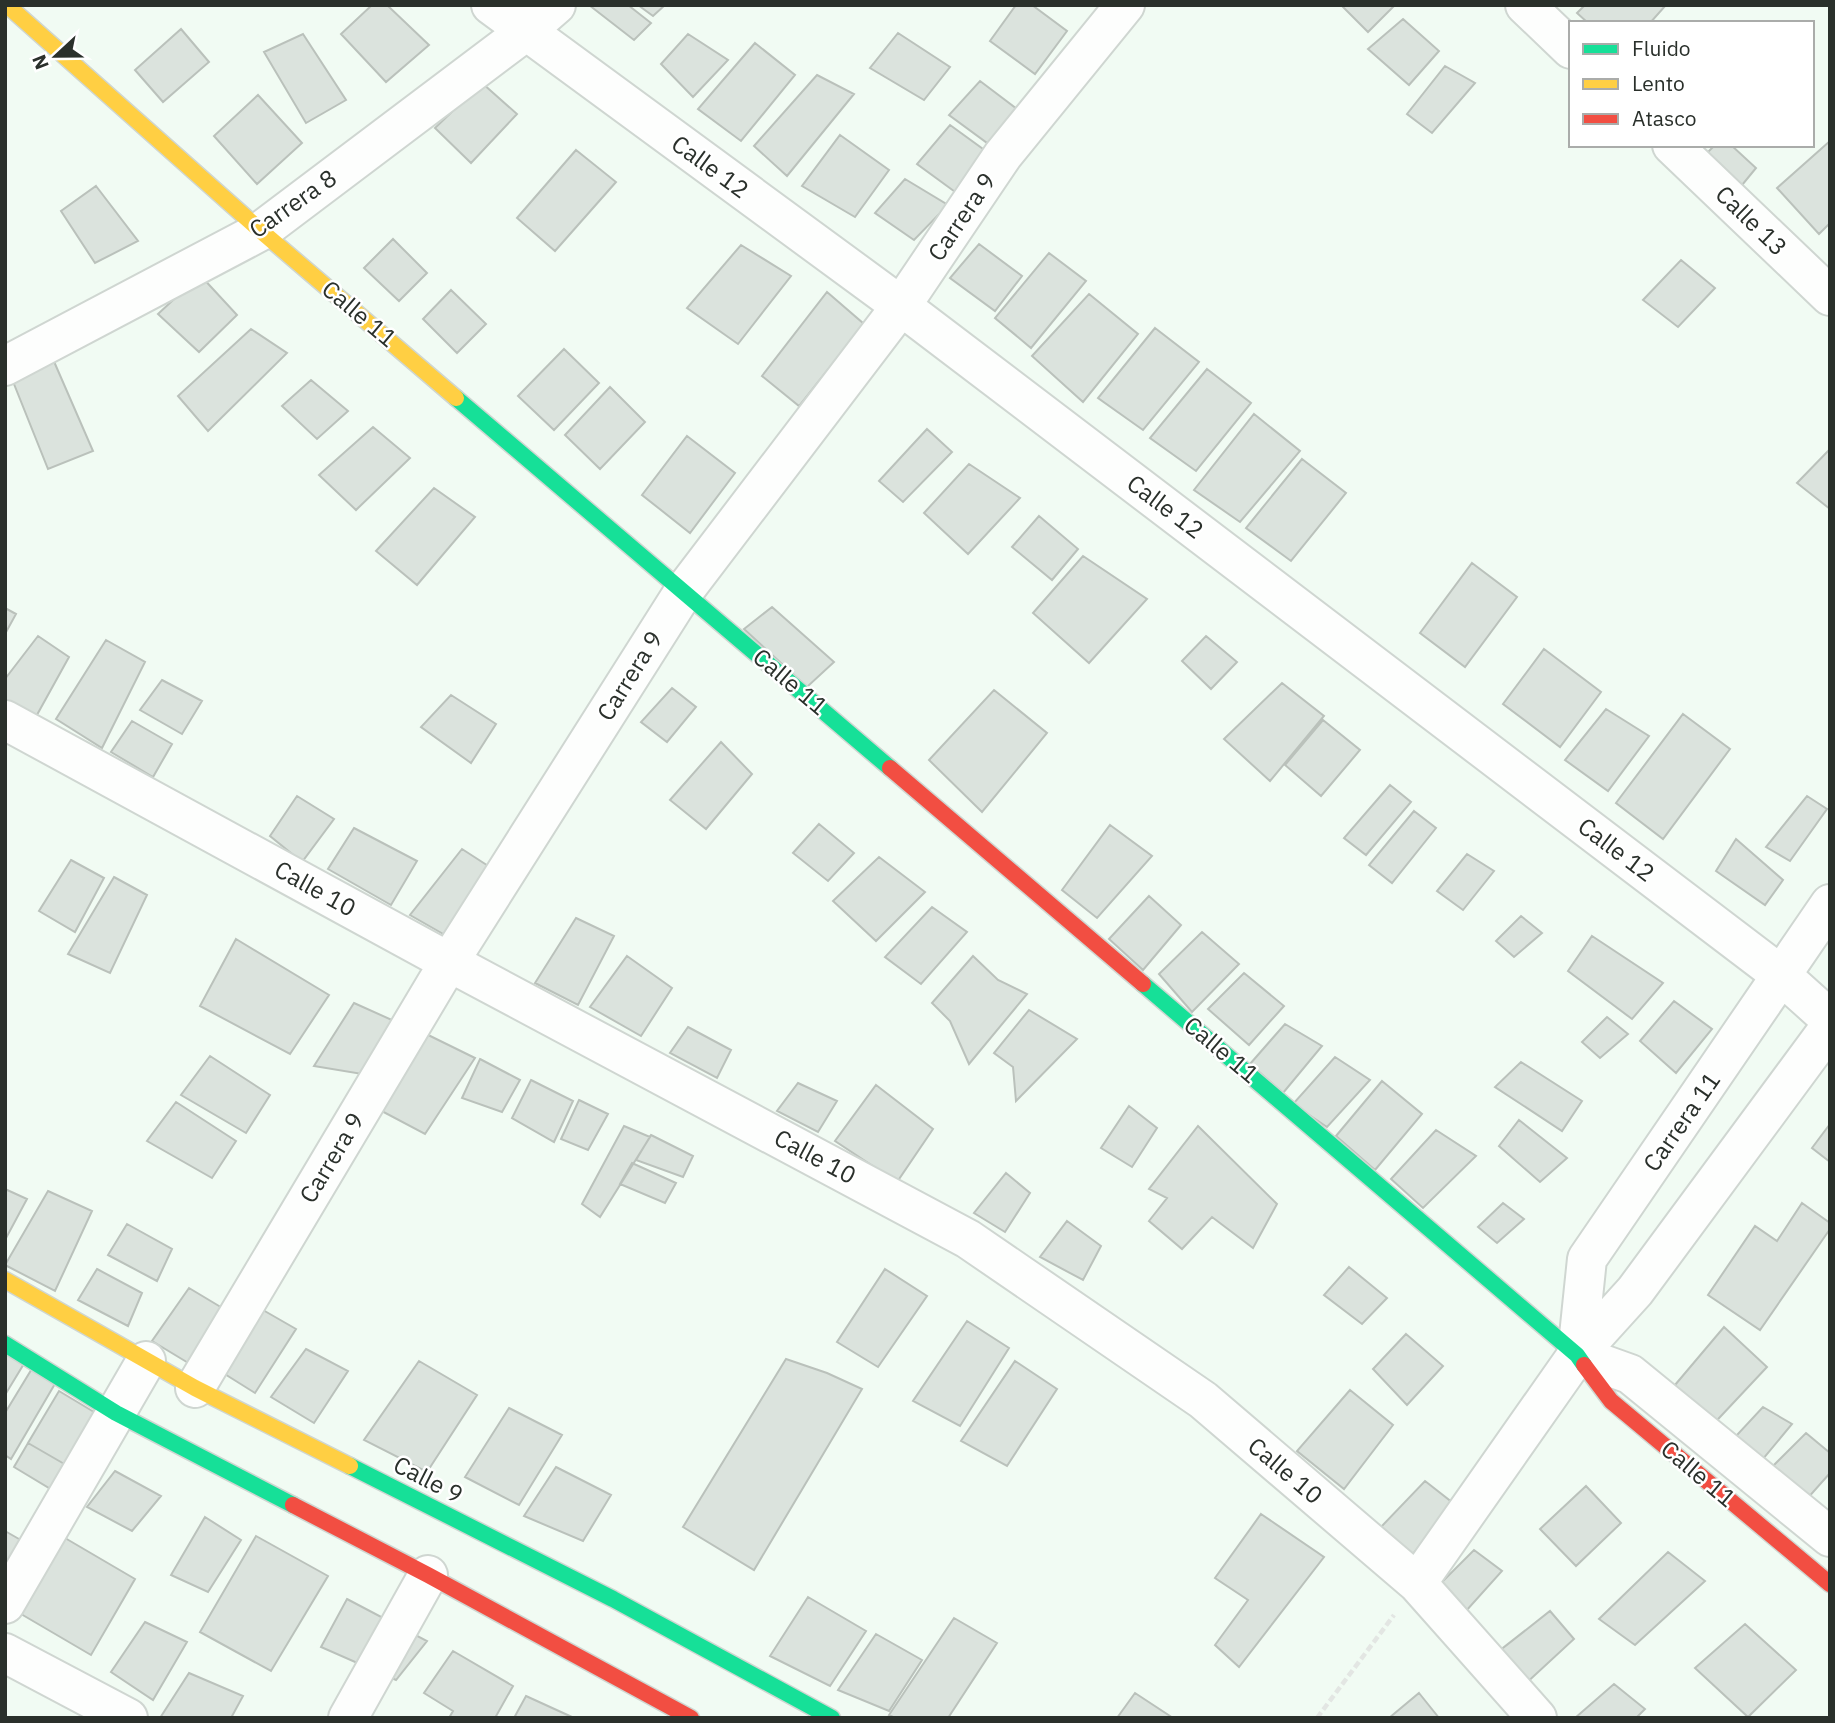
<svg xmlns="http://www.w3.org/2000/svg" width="1835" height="1723" viewBox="0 0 1835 1723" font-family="'IBM Plex Sans',sans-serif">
	<rect width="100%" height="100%" fill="#f1fbf3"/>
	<path fill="#dbe3dd" stroke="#bac1bb" stroke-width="2" d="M 372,5 L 387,5 L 429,45 L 386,82 L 341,34 Z
		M 589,5 L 628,5 L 651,23 L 634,40 Z
		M 638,5 L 665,5 L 653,16 Z
		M 1016,5 L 1032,5 L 1067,31 L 1035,74 L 990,41 Z
		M 1341,5 L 1395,5 L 1368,32 Z
		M 1585,5 L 1666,5 L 1650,23 L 1588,23 L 1577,13 Z
		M 1403,19 L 1439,51 L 1409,85 L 1368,49 Z
		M 181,29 L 209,62 L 163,102 L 135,70 Z
		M 898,33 L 950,67 L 924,100 L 870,68 Z
		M 303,34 L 346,100 L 306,123 L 264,52 Z
		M 688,34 L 728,60 L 693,97 L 661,64 Z
		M 755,43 L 795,75 L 741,141 L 698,109 Z
		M 1445,66 L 1475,83 L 1432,133 L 1407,114 Z
		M 817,75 L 854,94 L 787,176 L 754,146 Z
		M 980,81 L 1021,112 L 994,148 L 949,115 Z
		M 482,83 L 517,114 L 471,163 L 435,128 Z
		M 258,95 L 302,143 L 257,184 L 214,136 Z
		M 950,125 L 994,157 L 962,197 L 917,164 Z
		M 840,135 L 889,170 L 855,217 L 802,186 Z
		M 1830,141 L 1830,223 L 1819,234 L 1777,188 Z
		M 1715,145 L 1731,145 L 1756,168 L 1738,190 L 1703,157 Z
		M 576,150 L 616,182 L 555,251 L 517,218 Z
		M 905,179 L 948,205 L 914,240 L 875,213 Z
		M 96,186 L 138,241 L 95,263 L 61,211 Z
		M 393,239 L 427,273 L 399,301 L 364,268 Z
		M 979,244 L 1022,276 L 995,311 L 950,278 Z
		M 741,245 L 791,276 L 738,344 L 687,308 Z
		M 1049,253 L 1086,281 L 1031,348 L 995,318 Z
		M 1681,260 L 1715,288 L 1678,327 L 1643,300 Z
		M 200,275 L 237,315 L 199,352 L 158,314 Z
		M 451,290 L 486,324 L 457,353 L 423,319 Z
		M 827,292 L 864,324 L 799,406 L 762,376 Z
		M 1089,294 L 1138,334 L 1083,402 L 1032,356 Z
		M 1155,328 L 1199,362 L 1143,430 L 1098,398 Z
		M 251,329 L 287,353 L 208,431 L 178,396 Z
		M 564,349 L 599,383 L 554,430 L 518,396 Z
		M 49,350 L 93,451 L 48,469 L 8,369 Z
		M 1207,369 L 1251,403 L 1196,471 L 1150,438 Z
		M 311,380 L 348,411 L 317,439 L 282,406 Z
		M 610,387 L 645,422 L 600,469 L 565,435 Z
		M 1254,414 L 1300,451 L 1240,522 L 1194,490 Z
		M 373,427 L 410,458 L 356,510 L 319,475 Z
		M 927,429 L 952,452 L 903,502 L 879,481 Z
		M 687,436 L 735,473 L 690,533 L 642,495 Z
		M 1830,449 L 1830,509 L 1797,483 Z
		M 1302,459 L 1346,493 L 1291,561 L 1246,528 Z
		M 969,464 L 1020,498 L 968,554 L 924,513 Z
		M 434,488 L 475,517 L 417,585 L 376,551 Z
		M 1039,516 L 1078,549 L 1052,580 L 1012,547 Z
		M 1083,556 L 1147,599 L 1089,663 L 1033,613 Z
		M 1472,563 L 1517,597 L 1465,667 L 1420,633 Z
		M 772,607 L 834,662 L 807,687 L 744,629 Z
		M 5,608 L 16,614 L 5,634 Z
		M 38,636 L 69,657 L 33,722 L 5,705 L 5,679 Z
		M 1206,636 L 1237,662 L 1211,689 L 1182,661 Z
		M 106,640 L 145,662 L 102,748 L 56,719 Z
		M 1544,649 L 1601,692 L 1560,747 L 1503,704 Z
		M 162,680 L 202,701 L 182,734 L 140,710 Z
		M 1282,683 L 1324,716 L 1270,781 L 1224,739 Z
		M 672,688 L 696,707 L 667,742 L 641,722 Z
		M 994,690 L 1047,733 L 982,812 L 929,760 Z
		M 451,695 L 496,724 L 471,763 L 421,727 Z
		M 1606,709 L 1649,736 L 1608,791 L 1565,760 Z
		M 1683,714 L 1730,749 L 1663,839 L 1616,803 Z
		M 1323,720 L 1360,750 L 1321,796 L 1285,765 Z
		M 132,721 L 172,744 L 153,777 L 111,752 Z
		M 721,742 L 752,774 L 706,829 L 670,800 Z
		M 1390,785 L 1411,802 L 1366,855 L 1344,838 Z
		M 297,796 L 334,819 L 302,862 L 270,836 Z
		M 1807,796 L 1827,809 L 1790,861 L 1766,847 Z
		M 1414,811 L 1436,828 L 1392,883 L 1369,865 Z
		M 819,824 L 854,853 L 828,881 L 793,853 Z
		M 1110,825 L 1152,856 L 1097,918 L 1062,890 Z
		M 354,828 L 417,861 L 391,905 L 328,869 Z
		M 1736,839 L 1783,880 L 1765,905 L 1716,871 Z
		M 462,849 L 496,871 L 452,939 L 410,915 Z
		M 1467,854 L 1494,871 L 1463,910 L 1437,891 Z
		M 879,857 L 925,892 L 876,941 L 833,901 Z
		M 71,860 L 104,878 L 75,932 L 39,911 Z
		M 114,877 L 147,895 L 110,973 L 68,954 Z
		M 1149,896 L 1181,925 L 1143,970 L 1109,939 Z
		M 932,907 L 967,932 L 921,984 L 885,957 Z
		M 1521,916 L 1542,933 L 1514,957 L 1496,941 Z
		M 576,918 L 614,936 L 578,1005 L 535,983 Z
		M 1202,932 L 1239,964 L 1192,1012 L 1159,974 Z
		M 1592,936 L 1663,983 L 1632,1019 L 1568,971 Z
		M 236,939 L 329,995 L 290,1054 L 200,1006 Z
		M 627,956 L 672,988 L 641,1036 L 590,1007 Z
		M 973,956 L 998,980 L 1027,994 L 969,1064 L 950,1021 L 932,1003 Z
		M 1244,973 L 1284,1006 L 1249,1045 L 1208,1009 Z
		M 1674,1001 L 1712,1029 L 1676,1073 L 1640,1041 Z
		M 354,1003 L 403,1025 L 368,1075 L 314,1066 Z
		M 1029,1010 L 1077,1039 L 1016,1101 L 1013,1067 L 994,1053 Z
		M 1607,1017 L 1628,1034 L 1600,1058 L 1582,1042 Z
		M 1285,1024 L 1322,1046 L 1283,1093 L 1250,1064 Z
		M 688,1027 L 731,1050 L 717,1078 L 670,1053 Z
		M 418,1030 L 475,1058 L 425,1134 L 376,1108 Z
		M 210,1056 L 270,1095 L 246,1133 L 181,1095 Z
		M 1335,1057 L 1370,1080 L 1327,1127 L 1293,1104 Z
		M 480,1059 L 520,1080 L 502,1112 L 462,1098 Z
		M 1521,1062 L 1582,1101 L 1562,1131 L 1495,1087 Z
		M 531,1080 L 573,1101 L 554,1142 L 512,1118 Z
		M 1382,1081 L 1422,1114 L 1375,1170 L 1336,1136 Z
		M 798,1083 L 837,1101 L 818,1132 L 777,1111 Z
		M 876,1085 L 933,1129 L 897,1182 L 835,1141 Z
		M 579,1100 L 608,1114 L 588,1150 L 561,1139 Z
		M 176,1102 L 236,1141 L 212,1178 L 147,1141 Z
		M 1129,1106 L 1157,1128 L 1132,1167 L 1101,1148 Z
		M 1519,1120 L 1567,1158 L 1540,1182 L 1499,1146 Z
		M 1830,1124 L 1830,1162 L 1812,1148 Z
		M 624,1126 L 650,1137 L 600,1217 L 582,1204 Z
		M 1198,1126 L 1277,1204 L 1253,1248 L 1212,1217 L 1182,1249 L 1149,1221 L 1167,1198 L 1149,1189 Z
		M 1436,1130 L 1476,1156 L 1423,1208 L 1391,1179 Z
		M 651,1135 L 693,1156 L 683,1177 L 636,1160 Z
		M 632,1163 L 676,1183 L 665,1203 L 620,1184 Z
		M 1006,1173 L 1030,1193 L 1005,1232 L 974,1213 Z
		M 5,1189 L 27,1199 L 5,1240 Z
		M 48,1191 L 92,1211 L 55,1291 L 5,1265 Z
		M 1503,1203 L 1524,1219 L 1497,1243 L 1478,1227 Z
		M 1802,1203 L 1830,1223 L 1830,1229 L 1760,1330 L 1708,1295 L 1755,1226 L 1777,1241 Z
		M 1067,1221 L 1101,1246 L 1083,1280 L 1040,1257 Z
		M 127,1224 L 172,1249 L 157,1281 L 108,1255 Z
		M 1349,1267 L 1387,1298 L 1362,1324 L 1324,1295 Z
		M 97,1269 L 142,1293 L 128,1326 L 78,1300 Z
		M 885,1269 L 927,1296 L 878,1367 L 837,1342 Z
		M 189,1288 L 224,1309 L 190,1364 L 152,1341 Z
		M 256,1306 L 296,1329 L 255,1393 L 212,1366 Z
		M 967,1321 L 1009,1348 L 960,1426 L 913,1401 Z
		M 1724,1327 L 1767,1367 L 1705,1433 L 1664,1398 Z
		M 1406,1334 L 1443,1366 L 1407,1405 L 1373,1369 Z
		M 5,1349 L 25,1362 L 5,1395 Z
		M 306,1349 L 348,1371 L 314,1423 L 271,1397 Z
		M 786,1359 L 827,1373 L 862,1389 L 754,1570 L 683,1527 Z
		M 419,1361 L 477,1395 L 427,1472 L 364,1440 Z
		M 1015,1361 L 1057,1389 L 1007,1466 L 961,1441 Z
		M 33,1367 L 56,1382 L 11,1459 L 5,1455 L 5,1413 Z
		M 1350,1390 L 1393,1425 L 1344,1489 L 1297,1451 Z
		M 59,1391 L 104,1418 L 73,1469 L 28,1443 Z
		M 1763,1407 L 1792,1424 L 1753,1471 L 1723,1450 Z
		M 509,1408 L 562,1435 L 519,1505 L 465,1477 Z
		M 1806,1433 L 1830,1453 L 1830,1473 L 1799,1508 L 1760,1479 Z
		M 28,1443 L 73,1469 L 59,1494 L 14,1467 Z
		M 556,1467 L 611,1495 L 583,1541 L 524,1516 Z
		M 115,1471 L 161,1496 L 132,1531 L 87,1507 Z
		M 1425,1481 L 1453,1503 L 1409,1559 L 1381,1527 Z
		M 1586,1486 L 1621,1523 L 1576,1566 L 1540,1529 Z
		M 1261,1514 L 1324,1557 L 1239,1667 L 1215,1645 L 1248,1600 L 1215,1578 Z
		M 205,1517 L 241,1540 L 208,1592 L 171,1575 Z
		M 5,1531 L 26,1543 L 5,1578 Z
		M 256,1536 L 328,1576 L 271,1671 L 200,1632 Z
		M 65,1538 L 135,1579 L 91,1655 L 21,1614 Z
		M 1474,1550 L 1502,1571 L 1466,1611 L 1440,1584 Z
		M 1668,1552 L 1705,1581 L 1635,1645 L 1599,1619 Z
		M 808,1597 L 866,1631 L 830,1686 L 770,1656 Z
		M 347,1599 L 427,1641 L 396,1680 L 321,1647 Z
		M 1550,1611 L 1574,1639 L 1522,1687 L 1494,1655 Z
		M 954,1618 L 997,1643 L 948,1718 L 895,1718 L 889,1715 Z
		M 145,1622 L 187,1642 L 153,1700 L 111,1672 Z
		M 1745,1624 L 1796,1670 L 1748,1717 L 1695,1668 Z
		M 876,1634 L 922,1660 L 889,1711 L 838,1690 Z
		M 453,1651 L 513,1686 L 495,1718 L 449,1718 L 453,1711 L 424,1693 Z
		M 189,1673 L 243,1696 L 231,1718 L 160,1718 Z
		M 1614,1684 L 1645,1709 L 1636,1718 L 1575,1718 Z
		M 1135,1693 L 1173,1718 L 1117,1718 Z
		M 1419,1693 L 1439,1718 L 1389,1718 Z
		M 526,1696 L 572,1717 L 514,1718 Z"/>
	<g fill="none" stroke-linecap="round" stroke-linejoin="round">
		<g stroke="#cfd6d1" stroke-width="42">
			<path id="street" d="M 491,5 L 901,306 L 1782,976 L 1830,1019
				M 1525,5 L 1571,49
				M 1672,145 L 1830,296
				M 5,366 L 261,231 L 525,32 L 556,5
				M 5,720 L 449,962 L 968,1239 L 1203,1400 L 1417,1583 L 1537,1718
				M 1577,1355 L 1587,1259 L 1830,904
				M 1577,1355 L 1630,1374 L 1830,1537
				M 195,1388 L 449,962 L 684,591 L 901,306 L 1003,155 L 1125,5
				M 1417,1583 L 1577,1355 L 1635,1291 L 1830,1027
				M 5,1604 L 146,1361
				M 5,1653 L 128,1718
				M 348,1718 L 428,1575"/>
		</g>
		<g stroke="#cfd6d1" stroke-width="19">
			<path id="fast" d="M 456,398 L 890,768
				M 1143,984 L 1577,1355 L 1584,1365
				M 5,1344 L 116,1413 L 293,1505
				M 350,1466 L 613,1599 L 832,1718"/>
		</g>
		<g stroke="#cfd6d1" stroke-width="19">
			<path id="slow" d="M 7,5 L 261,231 L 456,398
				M 5,1280 L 195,1388 L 350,1466"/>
		</g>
		<g stroke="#cfd6d1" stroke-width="19">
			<path id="jam" d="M 890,768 L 1143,984
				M 1584,1365 L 1611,1401 L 1830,1584
				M 293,1505 L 428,1575 L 691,1718"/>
		</g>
		<path stroke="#e3e6e3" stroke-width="4.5" stroke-dasharray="7 3.5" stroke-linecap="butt" d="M 1317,1718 L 1394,1615"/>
		<use href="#street" stroke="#fdfefd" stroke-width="38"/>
		<use href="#fast" stroke="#16e098" stroke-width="16"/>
		<use href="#slow" stroke="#ffcf43" stroke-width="16"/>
		<use href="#jam" stroke="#f24e42" stroke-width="16"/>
	</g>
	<g text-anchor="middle" stroke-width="5" stroke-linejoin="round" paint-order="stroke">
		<g font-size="24" fill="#2a302b" stroke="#fff">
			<text transform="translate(710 167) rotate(36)" y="8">Calle 12</text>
			<text transform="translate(293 204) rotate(-35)" y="8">Carrera 8</text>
			<text transform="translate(962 217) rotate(-56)" y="8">Carrera 9</text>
			<text transform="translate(1751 221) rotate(44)" y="8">Calle 13</text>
			<text transform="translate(359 314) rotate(40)" y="8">Calle 11</text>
			<text transform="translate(1165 507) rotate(37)" y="8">Calle 12</text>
			<text transform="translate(630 676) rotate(-58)" y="8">Carrera 9</text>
			<text transform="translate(790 682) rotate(40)" y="8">Calle 11</text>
			<text transform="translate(1616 850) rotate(37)" y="8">Calle 12</text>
			<text transform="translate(315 889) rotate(29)" y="8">Calle 10</text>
			<text transform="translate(1221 1050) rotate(40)" y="8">Calle 11</text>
			<text transform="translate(1682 1122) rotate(-55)" y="8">Carrera 11</text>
			<text transform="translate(815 1157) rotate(28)" y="8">Calle 10</text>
			<text transform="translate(332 1158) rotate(-59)" y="8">Carrera 9</text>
			<text transform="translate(1285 1471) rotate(40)" y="8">Calle 10</text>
			<text transform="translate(1698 1474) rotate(40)" y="8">Calle 11</text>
			<text transform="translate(428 1480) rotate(27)" y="8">Calle 9</text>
		</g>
	</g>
	<rect width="1835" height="1723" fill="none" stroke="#2a302b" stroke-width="14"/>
	<rect x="1569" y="21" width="245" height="126" fill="#ffffff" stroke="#aaacaa" stroke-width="2"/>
	<rect x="1583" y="44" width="35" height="10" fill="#16e098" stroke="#aaacaa" stroke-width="2"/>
	<text x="1632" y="56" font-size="21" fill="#2a302b">Fluido</text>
	<rect x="1583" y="79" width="35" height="10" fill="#ffcf43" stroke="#aaacaa" stroke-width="2"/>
	<text x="1632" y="91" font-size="21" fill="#2a302b">Lento</text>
	<rect x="1583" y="114" width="35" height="10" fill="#f24e42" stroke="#aaacaa" stroke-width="2"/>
	<text x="1632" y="126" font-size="21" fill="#2a302b">Atasco</text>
	<g transform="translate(56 56) rotate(248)" stroke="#ffffff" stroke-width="5" paint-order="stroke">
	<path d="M0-5L12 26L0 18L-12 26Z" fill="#2a302b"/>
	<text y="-10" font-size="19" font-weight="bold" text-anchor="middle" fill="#2a302b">N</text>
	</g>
</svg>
